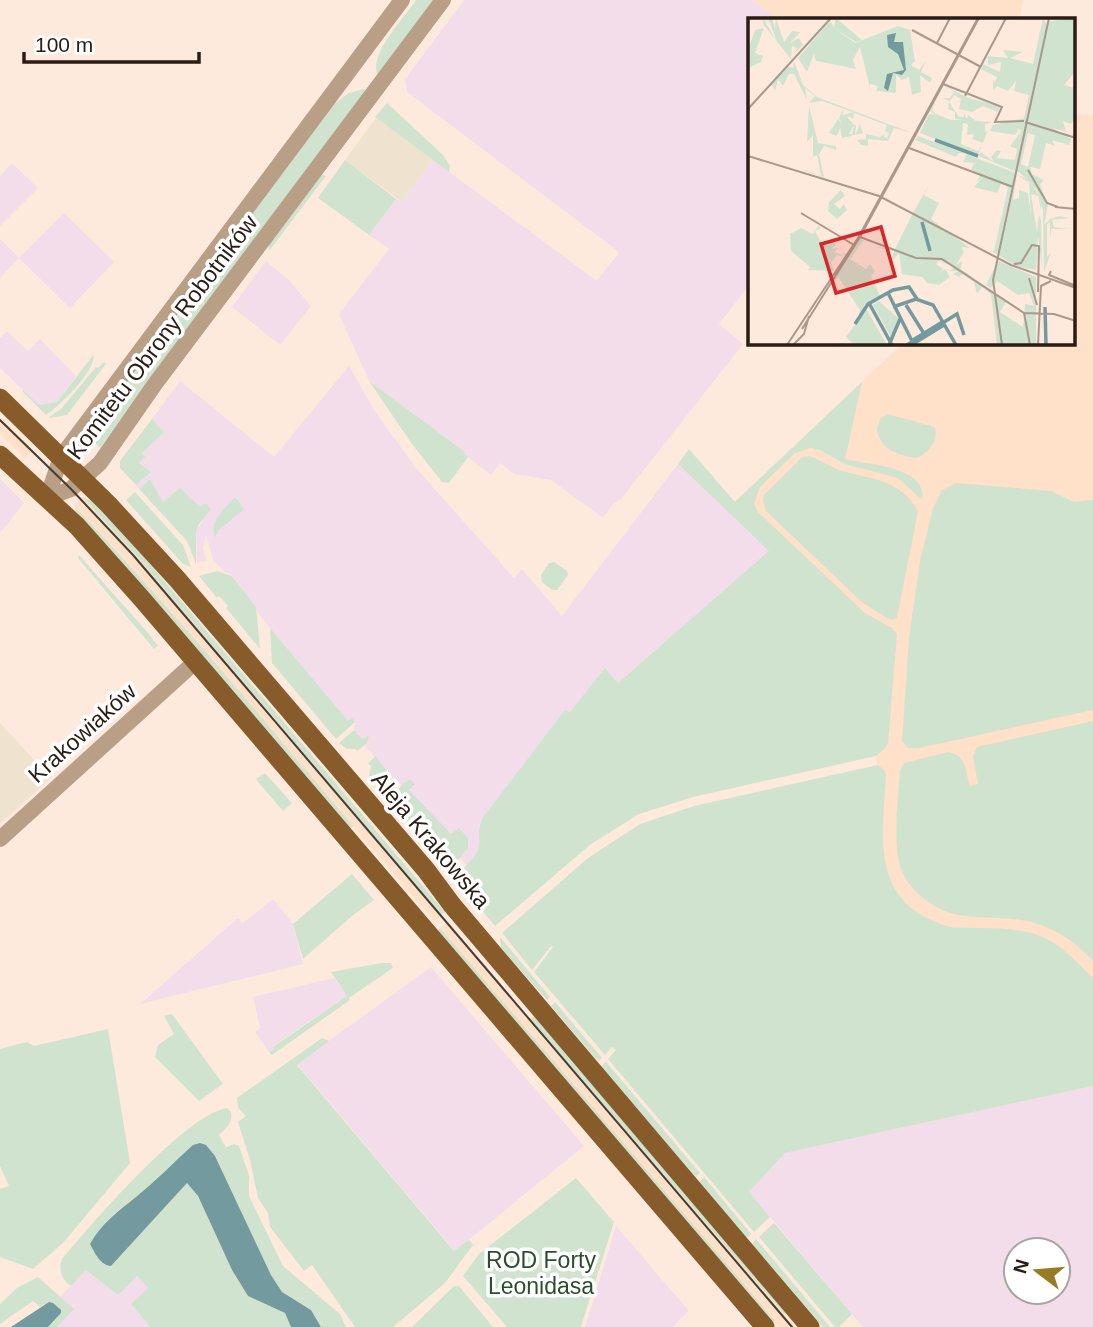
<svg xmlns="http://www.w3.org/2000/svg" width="1093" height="1327" viewBox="0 0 1093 1327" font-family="Helvetica,sans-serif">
	<rect width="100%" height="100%" fill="#feeadc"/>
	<path fill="#f4ddea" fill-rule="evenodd" d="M 464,0 L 752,0 L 778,19 L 750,19 L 750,284 L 719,324 L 743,344 L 621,499 L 613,504 L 603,518 L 551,480 L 514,474 L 500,463 L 491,475 L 464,454 L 465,452 L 369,381 L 339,314 L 389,249 L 369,235 L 396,199 L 402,202 L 433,160 L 597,281 L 619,252 L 407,92 L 405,79 Z
		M 12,163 L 38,188 L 0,226 L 0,176 Z
		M 64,213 L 114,262 L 70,308 L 19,258 L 0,278 L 0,239 L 19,258 Z
		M 266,261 L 289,280 L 311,306 L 280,345 L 232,307 Z
		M 7,331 L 28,351 L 40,339 L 76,376 L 57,402 L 39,405 L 0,368 L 0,338 Z
		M 349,366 L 374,410 L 416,468 L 514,578 L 522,569 L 562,616 L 678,464 L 770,551 L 618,683 L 606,669 L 489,840 L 468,867 L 460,858 L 468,848 L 450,839 L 365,746 L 369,734 L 362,740 L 354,730 L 355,722 L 348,722 L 270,628 L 258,613 L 254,604 L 232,576 L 225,572 L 213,560 L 206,535 L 203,548 L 207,561 L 197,562 L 196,532 L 204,518 L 200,507 L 193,502 L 163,503 L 150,479 L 139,489 L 136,485 L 151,472 L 139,463 L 141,453 L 164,432 L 152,419 L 180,381 L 274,457 Z
		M 0,479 L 24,503 L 0,533 Z
		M 273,899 L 293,924 L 303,964 L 140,1004 L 238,918 L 243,923 Z
		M 431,967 L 584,1146 L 455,1251 L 297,1064 Z
		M 334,978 L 347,996 L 273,1046 L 274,1049 L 269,1052 L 255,1032 L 260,1028 L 253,997 Z
		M 1093,1086 L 1093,1327 L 863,1327 L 749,1192 L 785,1153 ZM 1016,1250 L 1058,1250 L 1058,1292 L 1016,1292 Z
		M 616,1226 L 689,1311 L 672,1327 L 585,1327 Z
		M 86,1270 L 117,1294 L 137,1276 L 148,1288 L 131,1304 L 150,1327 L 57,1327 L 74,1309 L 60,1297 Z"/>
	<path fill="#efe3cf" d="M 376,118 L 433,160 L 402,202 L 345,160 Z
		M 0,723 L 51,778 L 0,824 Z"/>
	<path fill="#ffe0c9" d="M 752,0 L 1023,0 L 1020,19 L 778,19 Z
		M 1074,113 L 1093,115 L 1093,1049 L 918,920 L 870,866 L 878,767 L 876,756 L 879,753 L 888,646 L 734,502 L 903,343 L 1074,343 Z
		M 0,417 L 33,450 L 25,459 L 0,434 Z
		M 82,497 L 135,553 L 203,633 L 441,915 L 440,917 L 434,921 L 127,561 L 74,506 Z
		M 448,922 L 530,1019 L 795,1327 L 779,1327 L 440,928 Z"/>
	<path fill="#d0e3cf" d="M 416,0 L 435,0 L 378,75 C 367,56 405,17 416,0 Z
		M 364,89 L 367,91 L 100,448 L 86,433 L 334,104 L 349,93 Z
		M 387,103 L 443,155 L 450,166 L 449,172 L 375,117 Z
		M 345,160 L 396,199 L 369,235 L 318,198 Z
		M 321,174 L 326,176 L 269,251 L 268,243 Z
		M 94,354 C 95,372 61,405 46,415 L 23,392 L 23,390 L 39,405 L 57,402 Z
		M 104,362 L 106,364 L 67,415 L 50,418 L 49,417 L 61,409 L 96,367 L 98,368 Z
		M 369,381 L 465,452 L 464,454 L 468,457 L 449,483 L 442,482 L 412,444 Z
		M 862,382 L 845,459 C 869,465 928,466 922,500 L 898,478 L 845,464 L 820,450 L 811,448 L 795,453 L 760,487 L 754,504 L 758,512 L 865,613 L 892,628 L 897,634 L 888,744 C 885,750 880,752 876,756 L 693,797 L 639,814 L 591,844 L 495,926 L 453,876 C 461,871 474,860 478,850 C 482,839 475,831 484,816 L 565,710 L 570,712 L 605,668 L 618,683 L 769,551 L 678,464 L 689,449 L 735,502 Z
		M 887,414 L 935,427 C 938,442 929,452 917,458 C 899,456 880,450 877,429 L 880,419 Z
		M 152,419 L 164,432 L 142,453 L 145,457 L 139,463 L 151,472 L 136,485 L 120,468 L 120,461 Z
		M 809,456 C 820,459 828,466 839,470 C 871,480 900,478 918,511 L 897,618 L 892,620 L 887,618 L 863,603 L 766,511 L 763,501 L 764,495 L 802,457 Z
		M 150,479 L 163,502 L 180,488 L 200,507 L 205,503 L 211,509 L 199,524 L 196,532 L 196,564 L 187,541 L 139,489 Z
		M 956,483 L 1051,491 L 1074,502 L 1093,500 L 1093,710 L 919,748 L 908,748 L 902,741 L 909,638 L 920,561 L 933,508 L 942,490 Z
		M 135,492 L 183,545 L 191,567 L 183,564 L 126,500 Z
		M 82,497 L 92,501 L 138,550 L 445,912 L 441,915 L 135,554 Z
		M 234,498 L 237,499 L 244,509 L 219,530 L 215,537 C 209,522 223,510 234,498 Z
		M 75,507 C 173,609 262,719 353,826 L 350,829 L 164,610 L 76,511 Z
		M 79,555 L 148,633 L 158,646 L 154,649 L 78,558 Z
		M 554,562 L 567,571 L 568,575 L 557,590 L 552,590 L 542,582 L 541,575 L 549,563 Z
		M 217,571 L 232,576 L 256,607 L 260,649 L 226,608 L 228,606 L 219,596 L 217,598 L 199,576 Z
		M 270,628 L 348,721 L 352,718 L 355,722 L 336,739 L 272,663 Z
		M 1093,721 L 1093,961 C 1076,943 1060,931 1035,923 C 1012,916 990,919 966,916 C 936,914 902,888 898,857 C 894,828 898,799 900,771 L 904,763 L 948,752 C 967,755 965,771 970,786 L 978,784 L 973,756 L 977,747 Z
		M 354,730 L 362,739 L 369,735 L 367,743 L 357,751 L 356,749 L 347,749 L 339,743 Z
		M 375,756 L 395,780 L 386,792 L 384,790 L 381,792 L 369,776 L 371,766 L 368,764 Z
		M 878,765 L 885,771 L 886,776 C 882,841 870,904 950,927 C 980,929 1019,925 1047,939 C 1065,949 1079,964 1093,978 L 1093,1086 L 785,1153 L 749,1192 L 770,1217 L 754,1232 L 608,1059 L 616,1050 L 612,1047 L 605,1055 L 534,972 L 553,947 L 551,946 L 532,970 L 502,933 L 588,858 L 640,824 L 694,806 Z
		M 265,773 L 292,803 L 283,811 L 258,782 L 256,779 Z
		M 411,780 L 415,784 L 409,790 L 451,834 L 459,828 L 468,838 L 468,848 L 457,862 L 444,866 L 393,806 C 395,796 400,781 411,780 Z
		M 352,874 L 374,900 L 352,916 L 303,959 L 293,924 Z
		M 440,928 L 733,1271 L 775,1321 L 773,1323 L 437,932 Z
		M 500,937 L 550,997 L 547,1000 L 501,948 Z
		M 382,963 L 391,963 L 393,968 L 349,998 L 350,1000 L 272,1055 L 269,1052 L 274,1049 L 273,1047 L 347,996 L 331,972 Z
		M 555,1002 L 602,1058 L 598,1061 L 551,1006 Z
		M 172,1014 L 223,1084 L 199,1101 L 155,1057 L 158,1045 L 174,1034 L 164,1016 Z
		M 534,1016 L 786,1313 L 784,1314 L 530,1019 Z
		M 108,1029 L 130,1163 L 63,1243 L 33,1269 L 0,1257 L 0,1189 L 9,1186 L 0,1166 L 0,1049 L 27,1042 L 34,1046 Z
		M 322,1038 L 329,1041 L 297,1065 L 454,1251 L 469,1240 L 473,1245 L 445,1283 L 393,1327 L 355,1327 L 312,1265 L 304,1271 L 270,1227 L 268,1213 L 258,1198 L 250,1160 L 238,1122 L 246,1116 L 238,1108 L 237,1098 Z
		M 606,1062 L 700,1173 L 696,1177 L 601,1067 Z
		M 227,1108 L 231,1112 C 233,1123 226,1128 219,1135 L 226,1147 L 234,1144 L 239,1146 L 249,1175 L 249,1196 L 283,1266 L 340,1314 L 346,1327 L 321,1327 L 311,1310 L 282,1292 L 271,1275 L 215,1156 C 172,1178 114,1198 91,1244 L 105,1264 L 111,1266 L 187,1183 L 198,1196 L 232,1270 L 248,1296 L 285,1313 L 291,1327 L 150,1327 L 131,1304 L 148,1288 L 137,1276 L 118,1295 L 86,1270 L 71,1286 C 62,1281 58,1269 62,1259 C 90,1226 184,1115 227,1108 Z
		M 704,1177 L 751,1234 L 748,1237 L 745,1236 L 699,1182 Z
		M 576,1178 L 614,1222 L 581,1327 L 507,1327 L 463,1276 L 479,1254 Z
		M 774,1223 L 852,1314 L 839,1327 L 835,1327 L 759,1237 Z
		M 756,1239 L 830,1327 L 823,1327 L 752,1244 Z
		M 38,1277 L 74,1309 L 57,1327 L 48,1327 L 61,1313 L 49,1302 L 40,1307 L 33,1301 L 0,1324 L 0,1304 L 17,1288 Z
		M 454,1286 L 459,1286 L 493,1327 L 412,1327 Z"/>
	<path fill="#739a9f" d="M 200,1143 L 206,1145 L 215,1156 L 271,1275 L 282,1292 L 311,1310 L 321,1327 L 291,1327 L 285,1313 L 248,1296 L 232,1270 L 198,1196 L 187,1183 L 111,1266 C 100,1265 95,1253 90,1244 C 102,1223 118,1211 136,1197 C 156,1181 174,1162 193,1145 Z
		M 49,1302 L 53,1303 L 61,1310 L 61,1313 L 48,1327 L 11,1327 Z"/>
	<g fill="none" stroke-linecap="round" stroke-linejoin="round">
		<path stroke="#b99f86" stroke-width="16" d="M 47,498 L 71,489 L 100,463 L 155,384 L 443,0
			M 47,498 L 61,457 L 402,0
			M 0,839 L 195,662"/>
		<path stroke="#885b2a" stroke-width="19" d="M 0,398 L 108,504 L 177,579 L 426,870 L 452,905 L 810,1327
			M 0,455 L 77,526 L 142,599 L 765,1327"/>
		<path stroke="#483b32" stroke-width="2" d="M 0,420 L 71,489 L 133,555 L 792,1327"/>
	</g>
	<g text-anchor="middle" stroke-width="7" stroke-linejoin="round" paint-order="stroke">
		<g font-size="23" fill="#291d15" stroke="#fff">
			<text transform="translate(162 337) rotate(-53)" y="8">Komitetu Obrony Robotników</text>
			<text transform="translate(82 733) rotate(-42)" y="8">Krakowiaków</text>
			<text transform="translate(431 840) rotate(50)" y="8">Aleja Krakowska</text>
		</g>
		<g font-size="23" fill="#2b4f2b" stroke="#fff">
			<text x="541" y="1268">ROD Forty<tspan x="541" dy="26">Leonidasa</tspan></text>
		</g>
	</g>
	<g transform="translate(748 18)">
		<rect width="327" height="327" fill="#feeadc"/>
		<path d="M 15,0 L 29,24 L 20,0 L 24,0 L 27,11 L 28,0 L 36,24 L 44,13 L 52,14 L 42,25 L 51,20 L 55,27 L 44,37 L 49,30 L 44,28 L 43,41 L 15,6 ZM 88,0 L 114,22 L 108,24 L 87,11 L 107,25 L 150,8 L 162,12 L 167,43 L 163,47 L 171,52 L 178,43 L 173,54 L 184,60 L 182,65 L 172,57 L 173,74 L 164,77 L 161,59 L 154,62 L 148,57 L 148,75 L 128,73 L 130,68 L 122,66 L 122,70 L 112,29 L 105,42 L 108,51 L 68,43 L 66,36 L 59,54 L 50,40 L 82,3 L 86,9 ZM 295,0 L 297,4 L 327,0 L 327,54 L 316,67 L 327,70 L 328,96 L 323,106 L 315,103 L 318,114 L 305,110 L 323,121 L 321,127 L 304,122 L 307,128 L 298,125 L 292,151 L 282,149 L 284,156 L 296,162 L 292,166 L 300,187 L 296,207 L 302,201 L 312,198 L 321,200 L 304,202 L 306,209 L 320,211 L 303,211 L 302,221 L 302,204 L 299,206 L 299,239 L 303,235 L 296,254 L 295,192 L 289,172 L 272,155 L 230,138 L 233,134 L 246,144 L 243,139 L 249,132 L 253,133 L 249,140 L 267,142 L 269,131 L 262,128 L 273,114 L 271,110 L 267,117 L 242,113 L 245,107 L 276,100 L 281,77 L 266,73 L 268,63 L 260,73 L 249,68 L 245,72 L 245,61 L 247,64 L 249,59 L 233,51 L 235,46 L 252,54 L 253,44 L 240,47 L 240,39 L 236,45 L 240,38 L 260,40 L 255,32 L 275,34 L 262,40 L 285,46 ZM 280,115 L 287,117 L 280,149 L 273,146 ZM 16,10 L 7,35 L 15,38 L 13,44 L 2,49 L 0,32 L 7,12 ZM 46,43 L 55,67 L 69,79 L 164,115 L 146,110 L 140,123 L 120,121 L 120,128 L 113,127 L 109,122 L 118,121 L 118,116 L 132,119 L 138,115 L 135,118 L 139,120 L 141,115 L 137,113 L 139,107 L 106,95 L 105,101 L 101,98 L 100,100 L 106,107 L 101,116 L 104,116 L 106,108 L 108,107 L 107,117 L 112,106 L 115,115 L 94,120 L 92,110 L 89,118 L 81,115 L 90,101 L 94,106 L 91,100 L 95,92 L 95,97 L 105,94 L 74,83 L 61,85 L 67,78 L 57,70 L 59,82 L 46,56 L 41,56 L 35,68 L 30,61 L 27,73 L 24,67 L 20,70 L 40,48 L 45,50 ZM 197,68 L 220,80 L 252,88 L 250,94 L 235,88 L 224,94 L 211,91 L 213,81 L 206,77 L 201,84 L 211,99 L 216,99 L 215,94 L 219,101 L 220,97 L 228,103 L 245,104 L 237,106 L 237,115 L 240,112 L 235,125 L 224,121 L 226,116 L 219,117 L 220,106 L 215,105 L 213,126 L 230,133 L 234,127 L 230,137 L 172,115 L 181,96 L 188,97 L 182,93 L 188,83 L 184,92 L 188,96 L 203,102 L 216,102 L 207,101 L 207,94 L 200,91 L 201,83 L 195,80 L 202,80 L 206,74 ZM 61,88 L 70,125 L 88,128 L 88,132 L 76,128 L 71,136 L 76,159 L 72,158 L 66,156 L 62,155 L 54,151 L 73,158 L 69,137 L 65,139 L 65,117 L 59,124 ZM 170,118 L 268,155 L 282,164 L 289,174 L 293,186 L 293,192 L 290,178 L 283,176 L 289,214 L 291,197 L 293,202 L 294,250 L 290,218 L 288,252 L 268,248 L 242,232 L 246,233 L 260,169 L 253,166 L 249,175 L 226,169 L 235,159 L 229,164 L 232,157 L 223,151 L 226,145 L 215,144 L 219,136 L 211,135 L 208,139 L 167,122 ZM 269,156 L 281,165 L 283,198 L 280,175 L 271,172 L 271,180 L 265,182 ZM 181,167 L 176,177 L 191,185 L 183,201 L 222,230 L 213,229 L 216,234 L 208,247 L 214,243 L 213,251 L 258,284 L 252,294 L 275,309 L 277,286 L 286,288 L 281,275 L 270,277 L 249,263 L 243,270 L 238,267 L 250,243 L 288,259 L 288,327 L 249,327 L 243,276 L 234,269 L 229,276 L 226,264 L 215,256 L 211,258 L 215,261 L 205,256 L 210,253 L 202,253 L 206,249 L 191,243 L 188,246 L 195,251 L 190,256 L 197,251 L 202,259 L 191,267 L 179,265 L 174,259 L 154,256 L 151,235 L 143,244 L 146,233 L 127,229 L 147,231 L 166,193 ZM 93,172 L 97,178 L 86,186 L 92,191 L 96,186 L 99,192 L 89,201 L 80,193 L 81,184 ZM 70,208 L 73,210 L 67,213 L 75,227 L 85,221 L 88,227 L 83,231 L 90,230 L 86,234 L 94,237 L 95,239 L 89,237 L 83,245 L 86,253 L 60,252 L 62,249 L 43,233 L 42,216 L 53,210 L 65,216 ZM 112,221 L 116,222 L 102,241 L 118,251 L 122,246 L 127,253 L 123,258 L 132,278 L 116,287 L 139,327 L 106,327 L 98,319 L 95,323 L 109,304 L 112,292 L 90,259 L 78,274 L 97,238 L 94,235 L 99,236 ZM 131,283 L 151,301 L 143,319 L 125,287 Z" fill="#d0e3cf" fill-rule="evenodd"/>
		<path d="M 148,15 L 146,24 L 155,24 L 158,52 L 154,57 L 145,55 L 140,73 L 136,70 L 139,56 L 156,52 L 150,36 L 140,29 L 139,17 Z" fill="#739a9f"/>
		<path fill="none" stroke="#739a9f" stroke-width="3.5" d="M 187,122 L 230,138M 174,204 L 182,233M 140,275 L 166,327M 121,285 L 144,327M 158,287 L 175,314M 145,289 L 168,281 L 185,287 L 208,327M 297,289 L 298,327M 107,306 L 120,286 L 145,272 L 161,269 L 169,281M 165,322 L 196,303M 165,326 L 196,307M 141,327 L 152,301M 159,327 L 209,296 L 216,317"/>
		<path fill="none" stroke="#a9988c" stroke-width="2" d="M 164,12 L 233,49M 189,25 L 202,0M 195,66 L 254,89 L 247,104 L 276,103M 217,78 L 258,0M 0,91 L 83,0M 277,104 L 328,120M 161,130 L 265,169M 0,138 L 131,178 L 263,247 L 328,270M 280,152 L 299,185 L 310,189M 307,189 L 328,191M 53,195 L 106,227M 112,219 L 168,240 L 194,241 L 276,295 L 306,296 L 328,303M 266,246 L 273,245 L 284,227 L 291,228 L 290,274M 303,253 L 301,257 L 328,268M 281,260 L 289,287M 276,295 L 282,327M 54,311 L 112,219 L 231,0M 39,327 L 110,220 L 230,0M 45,327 L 56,316 L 61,298M 254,327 L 245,262 L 301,0M 290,327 L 293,268 L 303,263"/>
		<path fill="#d62828" fill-opacity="0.15" stroke="#d62828" stroke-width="3.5" d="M 133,209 L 147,258 L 88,275 L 73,226 Z"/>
		<rect width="327" height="327" fill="none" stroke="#291d15" stroke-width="3.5"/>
	</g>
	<g transform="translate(1037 1271) rotate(286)"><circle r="33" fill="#ffffff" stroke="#a9a5a1" stroke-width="2"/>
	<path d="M0-5L12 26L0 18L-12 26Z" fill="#987c25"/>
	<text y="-10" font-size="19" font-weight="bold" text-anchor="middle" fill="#291d15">N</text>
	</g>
	<path d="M24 52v10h175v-10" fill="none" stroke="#291d15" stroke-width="3.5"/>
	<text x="35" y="52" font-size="21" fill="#291d15" stroke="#ffffff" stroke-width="5" paint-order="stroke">100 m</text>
</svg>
